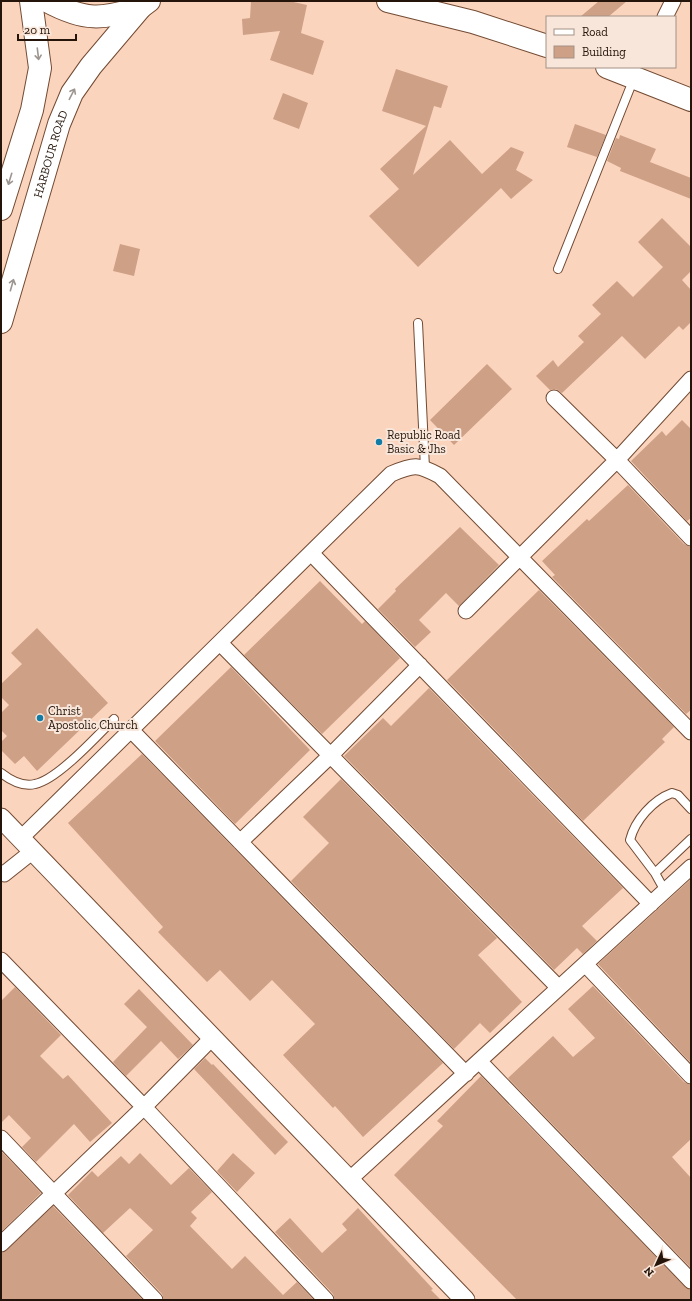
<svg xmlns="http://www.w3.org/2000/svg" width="692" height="1301" viewBox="0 0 692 1301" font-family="'Zilla Slab',serif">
	<rect width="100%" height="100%" fill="#fbd4be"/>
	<path fill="#cea086" d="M 251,1 L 289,1 L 307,5 L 301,33 L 324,41 L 313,75 L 270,60 L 280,31 L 243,35 L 242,19 L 250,18 Z
		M 599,1 L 627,1 L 608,17 L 580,17 Z
		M 396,69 L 448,86 L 441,108 L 434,106 L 413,175 L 450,140 L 482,174 L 511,147 L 524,152 L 516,170 L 533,180 L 511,199 L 501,188 L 418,267 L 369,216 L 399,189 L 380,169 L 426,126 L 382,111 Z
		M 283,93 L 308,103 L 299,129 L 273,119 Z
		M 575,124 L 606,135 L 597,157 L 567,147 Z
		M 620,135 L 656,149 L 650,162 L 691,178 L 691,199 L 620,171 L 621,168 L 607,161 L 616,138 L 619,139 Z
		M 662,218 L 691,247 L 691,271 L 682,280 L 691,290 L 691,322 L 683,330 L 679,326 L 645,359 L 622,336 L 562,393 L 556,389 L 550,390 L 536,376 L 553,360 L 558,367 L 584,342 L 578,336 L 601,314 L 592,305 L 617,281 L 633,297 L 663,267 L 638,242 Z
		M 120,244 L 140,249 L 134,276 L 113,271 Z
		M 487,364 L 512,389 L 454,445 L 430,420 Z
		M 682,420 L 691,429 L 691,518 L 687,521 L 631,461 L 662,431 L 666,436 Z
		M 628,485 L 684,544 L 691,547 L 691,710 L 686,714 L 552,577 L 555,575 L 542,561 L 587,519 L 589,521 Z
		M 460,527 L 499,565 L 459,606 L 446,593 L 419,620 L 431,632 L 415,647 L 378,609 L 396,591 L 395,589 Z
		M 320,581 L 362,624 L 365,621 L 400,658 L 322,734 L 244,655 Z
		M 539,590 L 674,727 L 662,739 L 665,742 L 583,821 L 447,680 Z
		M 37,628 L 108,703 L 37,771 L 24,756 L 15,764 L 1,750 L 1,742 L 7,736 L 1,730 L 1,713 L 9,705 L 1,697 L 1,684 L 22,664 L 11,653 Z
		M 231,667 L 310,750 L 235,824 L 155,741 Z
		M 429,688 L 623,888 L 582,926 L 597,941 L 583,954 L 577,948 L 554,970 L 344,756 L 383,718 L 391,726 Z
		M 142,754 L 443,1063 L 363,1137 L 335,1106 L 333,1108 L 283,1055 L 315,1024 L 272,980 L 250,1001 L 220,970 L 207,982 L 158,932 L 163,927 L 68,823 Z
		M 341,779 L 497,938 L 478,955 L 522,1002 L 490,1033 L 480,1023 L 454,1049 L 291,881 L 329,843 L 303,817 Z
		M 691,879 L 691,1063 L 598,964 Z
		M 593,986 L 684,1082 L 691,1085 L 691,1139 L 672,1157 L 691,1178 L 691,1268 L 508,1078 L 553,1036 L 573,1057 L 595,1038 L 568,1009 Z
		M 15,987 L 61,1035 L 40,1056 L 63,1079 L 68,1075 L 112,1123 L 90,1142 L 74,1124 L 36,1162 L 22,1147 L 31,1138 L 9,1115 L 1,1123 L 1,1001 Z
		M 139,989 L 193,1045 L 178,1059 L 161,1041 L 126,1076 L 113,1062 L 147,1027 L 124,1004 Z
		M 205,1058 L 212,1065 L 213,1064 L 288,1142 L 275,1155 L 194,1069 Z
		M 481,1076 L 685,1287 L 691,1290 L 691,1300 L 517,1300 L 394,1175 L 443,1126 L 437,1121 Z
		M 1,1151 L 41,1193 L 1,1232 Z
		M 140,1153 L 171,1185 L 189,1168 L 212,1192 L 191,1212 L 197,1218 L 190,1226 L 232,1269 L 245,1256 L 283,1295 L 297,1282 L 314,1300 L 164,1300 L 162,1294 L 126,1256 L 153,1230 L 130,1208 L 103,1233 L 68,1195 L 92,1171 L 98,1177 L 121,1156 L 129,1164 Z
		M 233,1153 L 255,1173 L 237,1192 L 217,1171 Z
		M 53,1206 L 143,1300 L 1,1300 L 1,1253 L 7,1250 Z
		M 358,1208 L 433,1289 L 431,1290 L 441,1300 L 335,1300 L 333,1294 L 275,1232 L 290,1218 L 322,1253 L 347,1230 L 342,1224 Z"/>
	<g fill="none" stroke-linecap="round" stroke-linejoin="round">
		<g stroke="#724a32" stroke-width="10">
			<path id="service" d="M 558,269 L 634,78
				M 418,323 L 425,468
				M 1,773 C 10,780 23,787 35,784 C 57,780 97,736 114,719
				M 655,873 L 691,839
				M 665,891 L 655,873 L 630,840 C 635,820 653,800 672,793 L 678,795 L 691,809"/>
		</g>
		<g stroke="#724a32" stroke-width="17">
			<path id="minor" d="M 665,17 L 673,1
				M 554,398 L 617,460 L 691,538
				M 311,553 L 651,904
				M 466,611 L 617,460 L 691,379
				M 220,643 L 559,988
				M 131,730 L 466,1074
				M 21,838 L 391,474 C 414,464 418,464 440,476 L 691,732
				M 240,842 L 330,756 L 420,665
				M 1,873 L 4,874 L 33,851
				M 1,960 L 144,1107 L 1,1244
				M 585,964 L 691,1076
				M 213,1037 L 144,1107 L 326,1300
				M 479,1061 L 691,1281
				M 1,1138 L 155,1300
				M 350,1179 L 691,867"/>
		</g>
		<g stroke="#724a32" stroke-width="21">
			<path id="tertiary" d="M 1,818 L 465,1300"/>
		</g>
		<g stroke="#724a32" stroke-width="24">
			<path id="secondary" d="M 388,1 L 473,22 L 547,46
				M 607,67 L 691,100"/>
		</g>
		<g stroke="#724a32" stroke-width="24">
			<g id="trunk">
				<path d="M 47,1 C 84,21 103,20 141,7"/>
				<path d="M 1,209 L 32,110 L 40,68 L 31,1"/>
				<path id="s1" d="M 1,322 L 59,124 L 72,93 L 91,66 L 141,7 L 149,1"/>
			</g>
		</g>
		<use href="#service" stroke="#fff" stroke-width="8"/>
		<use href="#minor" stroke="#fff" stroke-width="15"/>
		<use href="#tertiary" stroke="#fff" stroke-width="19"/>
		<use href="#secondary" stroke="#fff" stroke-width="22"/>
		<use href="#trunk" stroke="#fff" stroke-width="22"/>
	</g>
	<defs><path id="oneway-shaft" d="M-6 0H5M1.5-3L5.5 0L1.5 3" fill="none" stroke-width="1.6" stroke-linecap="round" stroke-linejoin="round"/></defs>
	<g stroke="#9c9590">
		<use href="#oneway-shaft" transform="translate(38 54) rotate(83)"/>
		<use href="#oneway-shaft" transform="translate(72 94) rotate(-63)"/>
		<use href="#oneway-shaft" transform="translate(10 179) rotate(107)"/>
		<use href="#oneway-shaft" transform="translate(12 285) rotate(-74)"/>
	</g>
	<g fill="#117da6" stroke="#f9e6da" stroke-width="1.5">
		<circle cx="379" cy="442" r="4"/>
		<circle cx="40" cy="718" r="4"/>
	</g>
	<g text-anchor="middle" stroke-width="4" stroke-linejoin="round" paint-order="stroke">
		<g font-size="12" fill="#241409" stroke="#f9e6da">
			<text dy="4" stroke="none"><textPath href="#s1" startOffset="175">HARBOUR ROAD</textPath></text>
		</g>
		<g font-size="12" fill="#241409" stroke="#f9e6da" text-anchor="start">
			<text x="387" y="439">Republic Road<tspan x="387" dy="14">Basic &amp; Jhs</tspan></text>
			<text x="48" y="715">Christ<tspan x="48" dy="14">Apostolic Church</tspan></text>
		</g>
	</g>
	<rect width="692" height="1301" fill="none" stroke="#241409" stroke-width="4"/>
	<rect x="546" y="16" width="130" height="52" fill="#f9e6da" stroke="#a49286"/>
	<rect x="554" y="29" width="20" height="6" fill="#ffffff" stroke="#a49286"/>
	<text x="582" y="36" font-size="12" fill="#241409">Road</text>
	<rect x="554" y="46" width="20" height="12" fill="#cea086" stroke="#a49286"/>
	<text x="582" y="56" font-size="12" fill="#241409">Building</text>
	<g transform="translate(656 1265) rotate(226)" stroke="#f9e6da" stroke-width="3" paint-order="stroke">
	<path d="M0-3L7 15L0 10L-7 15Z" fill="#241409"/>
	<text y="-6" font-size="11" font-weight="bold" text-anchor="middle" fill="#241409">N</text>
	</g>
	<path d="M18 34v6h58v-6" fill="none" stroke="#241409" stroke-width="2"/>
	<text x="24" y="34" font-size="12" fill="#241409" stroke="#f9e6da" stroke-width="3" paint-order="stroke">20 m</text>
</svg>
